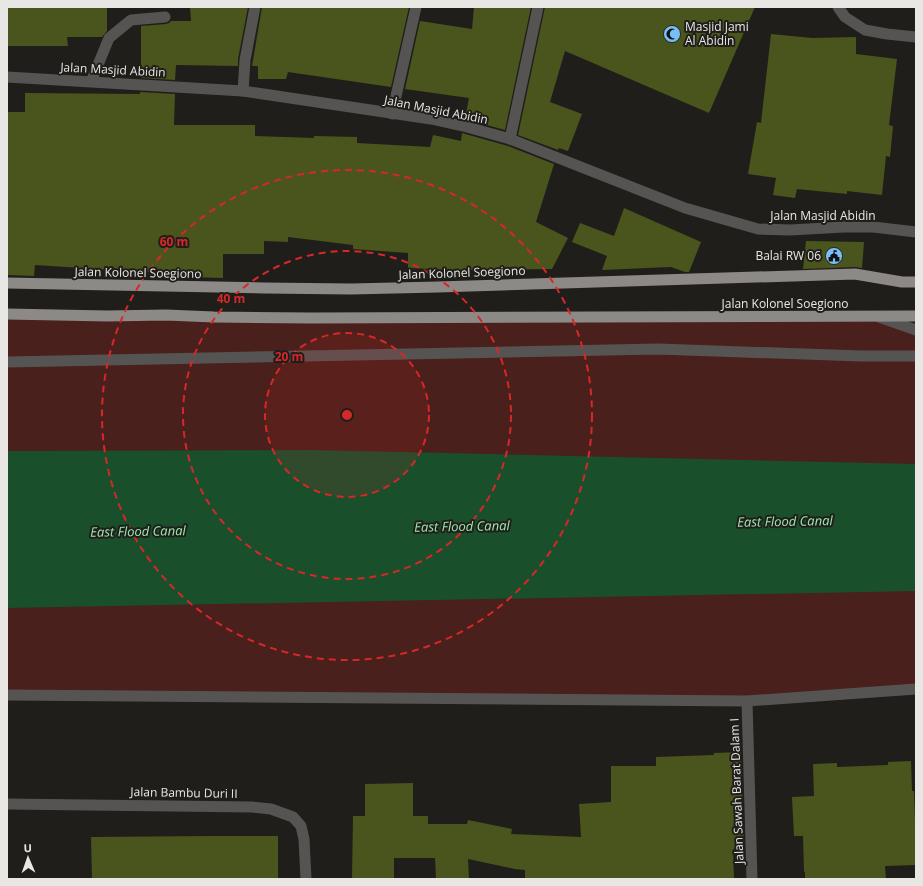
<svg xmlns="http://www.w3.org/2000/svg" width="923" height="886" viewBox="0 0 923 886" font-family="'Open Sans',sans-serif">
	<rect width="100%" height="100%" fill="#201e1a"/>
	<path fill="#49201b" d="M 7,314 L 877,316 L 916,330 L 916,689 L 747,701 L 7,695 Z"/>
	<path fill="#1a4f2c" d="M 312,450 L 916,464 L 916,591 L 7,608 L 7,451 Z"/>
	<path fill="#49551c" d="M 7,7 L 107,7 L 107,31 L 102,37 L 67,37 L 68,46 L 7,46 Z
		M 190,7 L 248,7 L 238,59 L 238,66 L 176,65 L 175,80 L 141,78 L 141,26 L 166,24 L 169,23 L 171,21 L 191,21 Z
		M 262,7 L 409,7 L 391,87 L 288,72 L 286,79 L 258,79 L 258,66 L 252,66 Z
		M 474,7 L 531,7 L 505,130 L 465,119 L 469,98 L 405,89 L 420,21 L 472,29 Z
		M 545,7 L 755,7 L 709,113 L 565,51 L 550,102 L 582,114 L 568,151 L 559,148 L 558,150 L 518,135 Z
		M 771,34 L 812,38 L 856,37 L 856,54 L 897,59 L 889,125 L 893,126 L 890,157 L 886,156 L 882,195 L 847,191 L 847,194 L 797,189 L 795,198 L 773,195 L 776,178 L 748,174 L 757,122 L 761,123 Z
		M 140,92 L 175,94 L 174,125 L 255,125 L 255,136 L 314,138 L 314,136 L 357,137 L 357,143 L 430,147 L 433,135 L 461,141 L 462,133 L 508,146 L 554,164 L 536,222 L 568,238 L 552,269 L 453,270 L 408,268 L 408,253 L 353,249 L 353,245 L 288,237 L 288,242 L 264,241 L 264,254 L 223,254 L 223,278 L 191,277 L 191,275 L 35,265 L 34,276 L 7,275 L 7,112 L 25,112 L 25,93 L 140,94 Z
		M 624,208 L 701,242 L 689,272 L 685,272 L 671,267 L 602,270 L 607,256 L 572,242 L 580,223 L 614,236 Z
		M 806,241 L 864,242 L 862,268 L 855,267 L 803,269 Z
		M 741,752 L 744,849 L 733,849 L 734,879 L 686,879 L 686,878 L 631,879 L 525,879 L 525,870 L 515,869 L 468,859 L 469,879 L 436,879 L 435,858 L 394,858 L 394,879 L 352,879 L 353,816 L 365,816 L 365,784 L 413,783 L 413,816 L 428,816 L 428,824 L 467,824 L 468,820 L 512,829 L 511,834 L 581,837 L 579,804 L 611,802 L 611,766 L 656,766 L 656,757 L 714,755 L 714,753 Z
		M 911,761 L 912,791 L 914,791 L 915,821 L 916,821 L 916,865 L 885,866 L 886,879 L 805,879 L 805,872 L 804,872 L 803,836 L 794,836 L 792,797 L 814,796 L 813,764 L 837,763 L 837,767 L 888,765 L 888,762 Z
		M 212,836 L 278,836 L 278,879 L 92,879 L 91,837 Z"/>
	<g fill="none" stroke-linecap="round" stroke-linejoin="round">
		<path stroke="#565452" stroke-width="11" d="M 7,77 L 243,91 L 431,119 L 467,127 L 510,139 L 685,208 L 758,229 L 790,230 L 844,227 L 873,227 L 916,232
			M 91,82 L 109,38 L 131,20 L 165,17
			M 392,114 L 416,7"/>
		<path stroke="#565452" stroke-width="11" d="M 7,362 L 658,349 L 861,356 L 916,356"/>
		<path stroke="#565452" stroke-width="11" d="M 838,7 L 845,17 L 865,30 L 887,34 L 916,37
			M 243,91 L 245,60 L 255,7
			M 510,139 L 538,7
			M 879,317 L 916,330
			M 747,701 L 752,879
			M 7,804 L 252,807 L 271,809 L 293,817 L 301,826 L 304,839 L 306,879"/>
		<path stroke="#565452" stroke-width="11" d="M 7,695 L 747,701 L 916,689"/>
		<path stroke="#8d8986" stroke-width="11" d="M 7,283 L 265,288 L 351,289 L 438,287 L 855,274 L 902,282 L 916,282
			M 7,314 L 107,316 L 166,315 L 214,317 L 311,318 L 916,316"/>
	</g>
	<circle cx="347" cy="415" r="82" fill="#d62828" fill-opacity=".12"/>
	<g fill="none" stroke="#d62828" stroke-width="2" stroke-dasharray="7 5">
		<circle cx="347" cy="415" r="82"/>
		<circle cx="347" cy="415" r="164"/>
		<circle cx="347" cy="415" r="245"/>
	</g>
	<defs>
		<g id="mosque-disc" transform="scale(0.9)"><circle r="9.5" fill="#78bff7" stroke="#201e1a"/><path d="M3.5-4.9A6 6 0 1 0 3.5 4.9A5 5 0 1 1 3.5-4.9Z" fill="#111"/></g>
		<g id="civic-disc" transform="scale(0.9)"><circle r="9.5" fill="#78bff7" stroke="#201e1a"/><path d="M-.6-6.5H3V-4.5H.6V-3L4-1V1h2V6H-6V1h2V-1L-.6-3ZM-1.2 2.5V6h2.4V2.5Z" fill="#111"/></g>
	</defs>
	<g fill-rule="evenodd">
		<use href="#mosque-disc" x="672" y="34"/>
		<use href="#civic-disc" x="834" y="256"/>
	</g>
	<g text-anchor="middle" stroke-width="4" stroke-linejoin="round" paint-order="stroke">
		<g font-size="12" fill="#e8e7e4" stroke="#201e1a" text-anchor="start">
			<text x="685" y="31">Masjid Jami<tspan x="685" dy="14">Al Abidin</tspan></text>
			<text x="821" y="260" text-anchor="end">Balai RW 06</text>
		</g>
		<g font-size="12" fill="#e8e7e4" stroke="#201e1a">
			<text transform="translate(113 70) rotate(3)" y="4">Jalan Masjid Abidin</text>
			<text transform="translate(436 110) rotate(11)" y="4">Jalan Masjid Abidin</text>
			<text x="823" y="220">Jalan Masjid Abidin</text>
			<text transform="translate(138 273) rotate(1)" y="4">Jalan Kolonel Soegiono</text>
			<text transform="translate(462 273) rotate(-2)" y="4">Jalan Kolonel Soegiono</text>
			<text x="785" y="308">Jalan Kolonel Soegiono</text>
			<text transform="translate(737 791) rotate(-92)" y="4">Jalan Sawah Barat Dalam I</text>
			<text transform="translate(184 793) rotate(1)" y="4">Jalan Bambu Duri II</text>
		</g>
		<g font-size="13" font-style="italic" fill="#9be9ae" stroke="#201e1a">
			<text transform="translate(785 521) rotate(-1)" y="5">East Flood Canal</text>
			<text transform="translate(462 526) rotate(-1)" y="5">East Flood Canal</text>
			<text transform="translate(138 531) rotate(-1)" y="5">East Flood Canal</text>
		</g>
	</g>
	<circle cx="347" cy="415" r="6" fill="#d62828" stroke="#201e1a" stroke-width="2"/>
	<g font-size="12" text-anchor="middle" font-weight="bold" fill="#d62828" stroke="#201e1a" stroke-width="4" stroke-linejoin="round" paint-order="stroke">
		<text x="174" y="246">60 m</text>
		<text x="231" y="303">40 m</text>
		<text x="289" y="361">20 m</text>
	</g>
	<rect width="923" height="886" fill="none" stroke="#e8e7e4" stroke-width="16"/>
	<g transform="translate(28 858) rotate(358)" stroke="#201e1a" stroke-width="3" paint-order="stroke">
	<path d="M0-3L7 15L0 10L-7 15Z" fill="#e8e7e4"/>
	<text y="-6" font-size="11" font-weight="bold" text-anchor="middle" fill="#e8e7e4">U</text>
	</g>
</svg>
